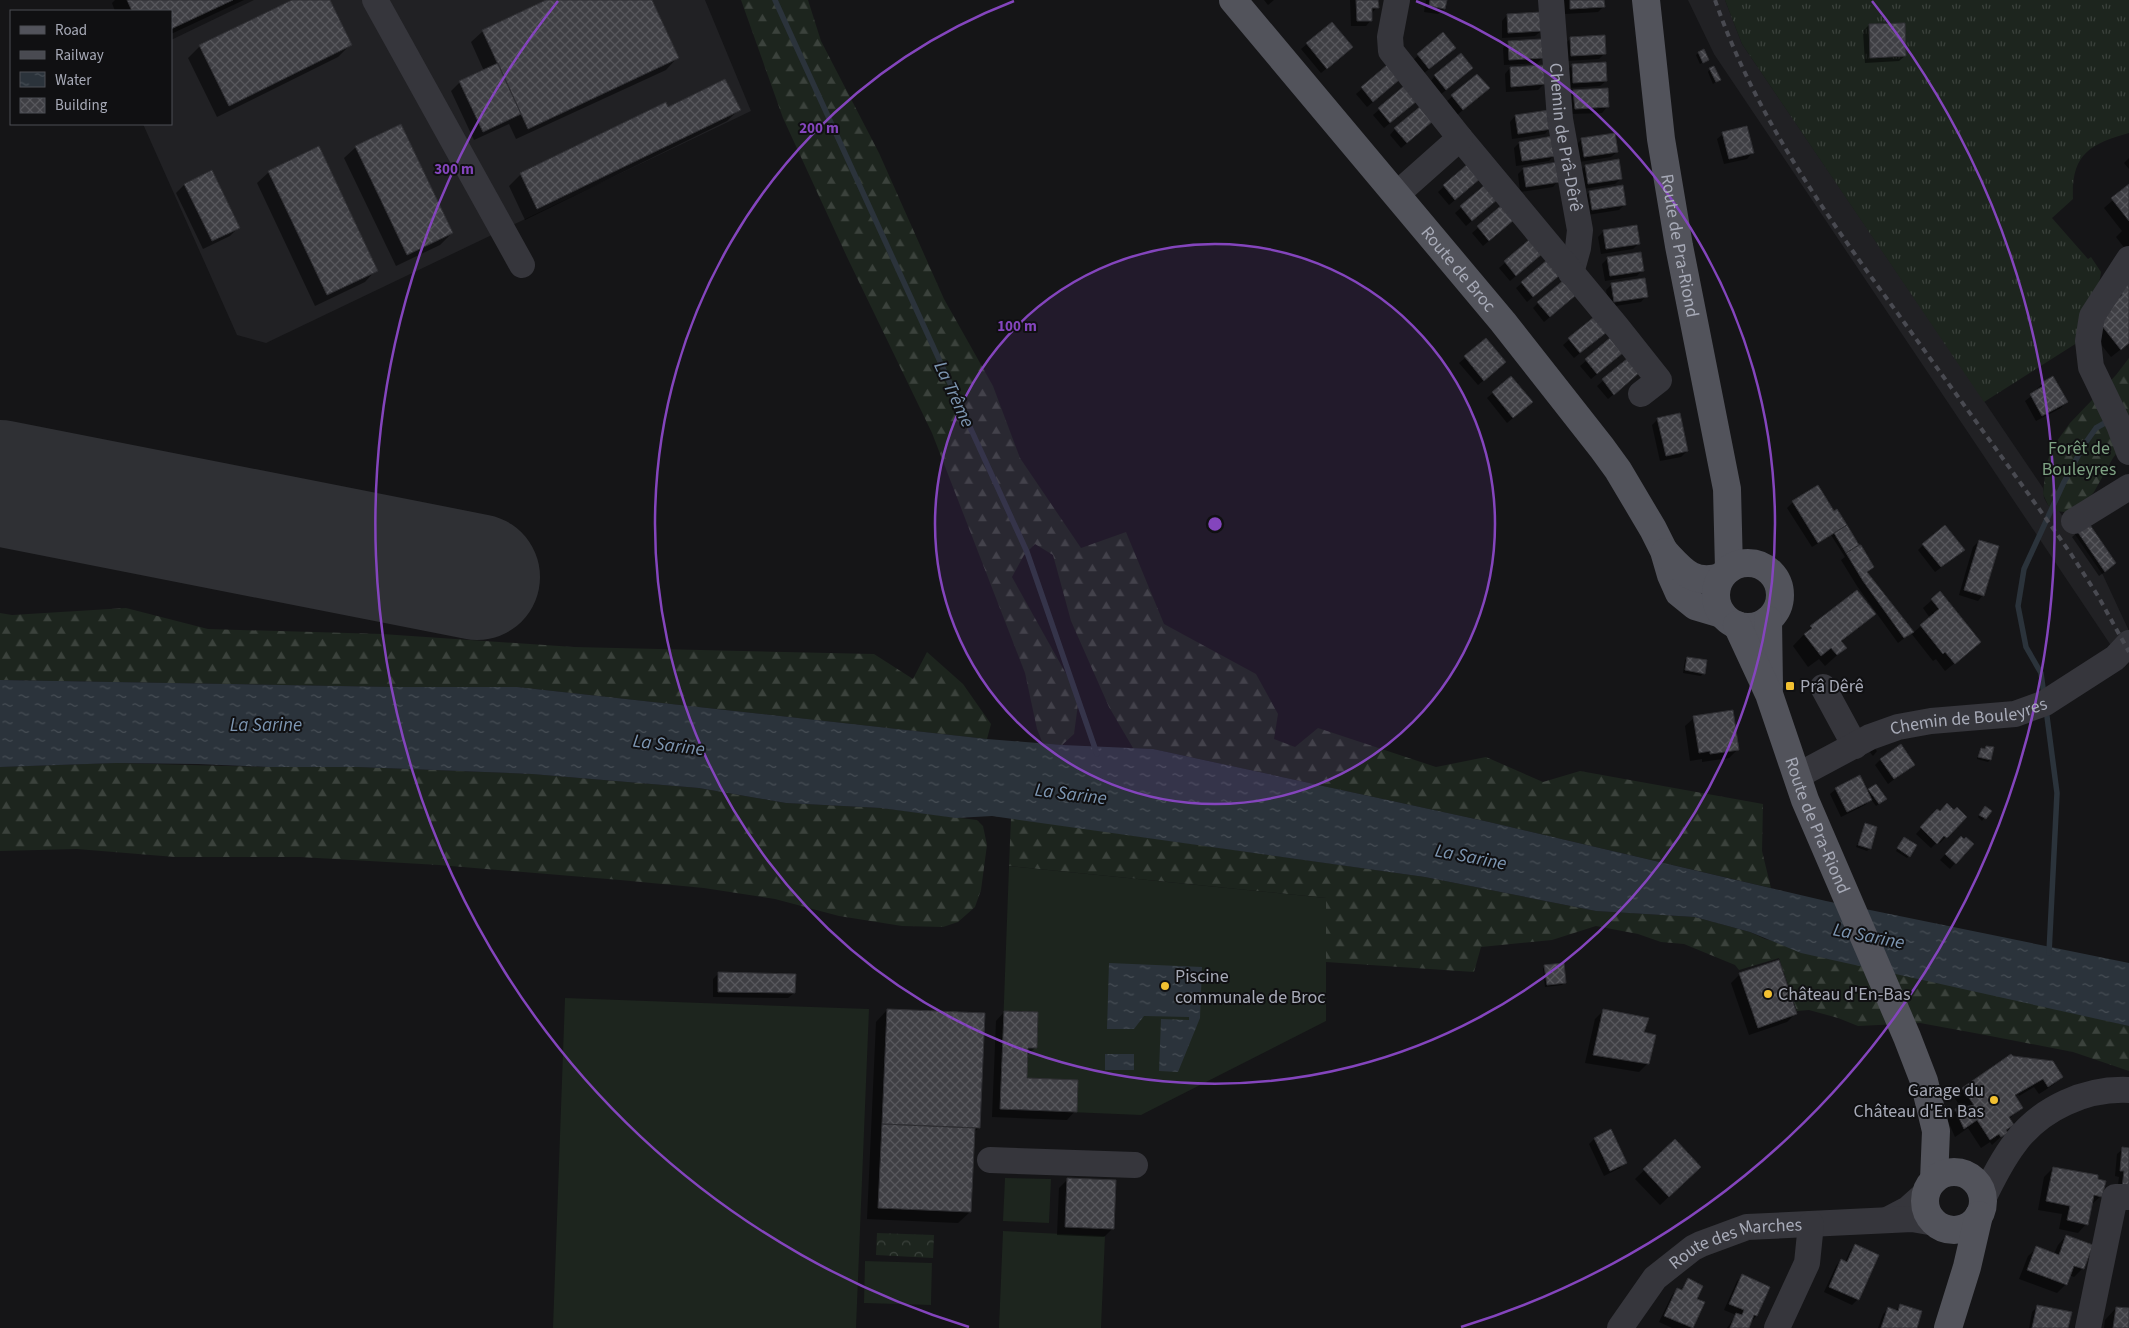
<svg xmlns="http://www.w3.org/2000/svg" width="2129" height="1328" viewBox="0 0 2129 1328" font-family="'Source Sans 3',sans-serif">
	<defs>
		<pattern id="grass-tufts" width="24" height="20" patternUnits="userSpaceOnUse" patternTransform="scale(1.25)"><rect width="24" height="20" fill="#1d251e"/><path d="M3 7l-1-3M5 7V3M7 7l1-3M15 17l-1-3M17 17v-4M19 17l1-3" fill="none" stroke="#3b423c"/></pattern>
		<pattern id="forest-firs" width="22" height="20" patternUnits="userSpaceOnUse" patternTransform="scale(1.25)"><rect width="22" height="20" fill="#1d251e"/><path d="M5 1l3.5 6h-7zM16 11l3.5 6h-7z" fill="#3b423c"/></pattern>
		<pattern id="park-crowns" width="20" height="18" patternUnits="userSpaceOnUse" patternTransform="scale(1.25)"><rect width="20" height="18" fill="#1d251e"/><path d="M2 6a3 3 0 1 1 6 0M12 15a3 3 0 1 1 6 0" fill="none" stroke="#3b423c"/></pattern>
		<pattern id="water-ripples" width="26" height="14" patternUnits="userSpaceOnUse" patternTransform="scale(1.25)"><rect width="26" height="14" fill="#2b333b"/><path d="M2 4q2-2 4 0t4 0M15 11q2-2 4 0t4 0" fill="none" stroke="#474e55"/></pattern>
		<pattern id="building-cross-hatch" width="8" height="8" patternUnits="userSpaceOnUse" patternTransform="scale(1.25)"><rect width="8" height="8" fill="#3f3f44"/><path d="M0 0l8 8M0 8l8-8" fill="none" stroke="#58585d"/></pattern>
	</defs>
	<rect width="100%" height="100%" fill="#151517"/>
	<path fill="#212124" d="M 254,0 L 705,0 L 751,111 L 266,343 L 237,335 L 143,124 L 171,124 L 171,40 Z
		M 1688,0 L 1725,0 L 1742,44 L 2043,488 L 2044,498 L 2048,505 L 2059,511 L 2103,575 L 2129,631 L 2112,647 L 1714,54 Z"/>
	<path fill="url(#grass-tufts)" d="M 1725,0 L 2129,0 L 2129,133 C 2089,144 2071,155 2073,199 L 2052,218 L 2088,259 L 2091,257 L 2101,272 L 2099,284 L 2080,341 L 1984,402 L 1742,44 Z"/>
	<path fill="url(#forest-firs)" d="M 741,0 L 808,0 L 821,41 L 879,153 L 944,299 L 993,386 L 1020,458 L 1081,548 L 1126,532 L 1164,624 L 1256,674 L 1278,714 L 1274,739 L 1295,747 L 1318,728 L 1436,767 L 1486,757 L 1543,782 L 1580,771 L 1763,804 L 1762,851 L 1771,888 L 1489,822 L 1153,749 L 1133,748 L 1109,707 L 1071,621 L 1053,555 L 1035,544 L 1024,555 L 1012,577 L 1079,697 L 1074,734 L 1062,745 L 1043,744 L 1037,729 L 1025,673 L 932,433 L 847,257 L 783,118 Z
		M 2129,358 L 2129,437 L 2113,458 L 2094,492 L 2081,506 L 2065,512 L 2055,511 L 2048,505 L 2043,494 L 2046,465 L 2054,445 L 2070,423 L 2116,375 Z
		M 126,608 L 208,629 L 382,634 L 574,647 L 874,654 L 913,679 L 927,652 L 963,684 L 991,724 L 987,739 L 517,687 L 393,687 L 0,680 L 0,613 L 12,615 Z
		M 116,763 L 269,767 L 358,767 L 532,774 L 699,788 L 786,803 L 881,808 L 977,820 L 983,826 L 987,845 L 981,890 L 975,907 L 958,922 L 943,927 L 902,926 L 839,916 L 775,899 L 704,888 L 620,880 L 439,865 L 300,857 L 175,857 L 77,849 L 0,851 L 0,767 Z
		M 1011,818 L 1425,877 L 1596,911 L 1695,917 L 1750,932 L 1765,939 L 2129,1026 L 2129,1071 L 2073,1052 L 1980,1034 L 1920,1023 L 1858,1026 L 1838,1018 L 1809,1010 L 1797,1011 L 1779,958 L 1739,970 L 1735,965 L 1684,944 L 1661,942 L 1638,934 L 1596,926 L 1552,940 L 1481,947 L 1474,972 L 1326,962 L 1326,898 L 1009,866 Z"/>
	<path fill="url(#park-crowns)" d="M 877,1233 L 934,1235 L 933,1258 L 876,1255 Z"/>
	<path fill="#1d251e" d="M 1009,866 L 1326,898 L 1326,1021 L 1141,1115 L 1000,1109 Z
		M 565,998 L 869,1009 L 856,1328 L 553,1328 Z
		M 1005,1178 L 1051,1179 L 1049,1223 L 1003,1221 Z
		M 1003,1231 L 1105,1236 L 1101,1328 L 999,1328 Z
		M 865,1261 L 932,1263 L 931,1305 L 864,1303 Z"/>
	<path fill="url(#water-ripples)" d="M 0,680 L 393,687 L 517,687 L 987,739 L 1062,745 L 1153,749 L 1489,822 L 1826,901 L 2129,963 L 2129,1026 L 1801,953 L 1750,932 L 1695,917 L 1596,911 L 1425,877 L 992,816 L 956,818 L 881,808 L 786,803 L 699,788 L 532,774 L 358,767 L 269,767 L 198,764 L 116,763 L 0,767 Z
		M 1109,963 L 1202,967 L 1200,1018 L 1178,1072 L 1159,1071 L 1161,1019 L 1189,1020 L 1189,1017 L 1144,1016 L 1134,1029 L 1107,1029 Z
		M 1105,1054 L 1134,1054 L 1134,1070 L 1105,1070 Z"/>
	<path fill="#0007" d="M 115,0 L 244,0 L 171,34 L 171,11 L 115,11 L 112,3 Z
		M 295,0 L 328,0 L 350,45 L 338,57 L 217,117 L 188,58 L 200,46 Z
		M 549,0 L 651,0 L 677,58 L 666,70 L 516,139 L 509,124 L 474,140 L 451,91 L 460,82 L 484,71 L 471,42 L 483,31 Z
		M 1264,0 L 1274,0 L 1268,5 Z
		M 1350,0 L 1377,0 L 1377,7 L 1372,13 L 1371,20 L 1366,26 L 1351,26 Z
		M 1426,0 L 1445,0 L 1444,9 L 1438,14 L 1424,12 Z
		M 1564,0 L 1603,0 L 1604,6 L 1598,12 L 1565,14 Z
		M 1507,15 L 1541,31 L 1535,36 L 1502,38 L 1502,21 Z
		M 1869,25 L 1905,56 L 1899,61 L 1865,63 L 1863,31 Z
		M 1443,34 L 1449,53 L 1423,74 L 1412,61 Z
		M 1571,38 L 1604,54 L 1599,59 L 1566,61 L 1565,44 Z
		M 1509,42 L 1542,58 L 1537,63 L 1504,65 L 1503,48 Z
		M 1307,44 L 1352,47 L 1321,73 L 1301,49 Z
		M 1703,50 L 1708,59 L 1700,64 L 1696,55 Z
		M 1572,65 L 1606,81 L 1600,86 L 1568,88 L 1567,71 Z
		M 1387,67 L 1392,86 L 1367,107 L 1356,94 Z
		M 1510,68 L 1544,84 L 1538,90 L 1506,92 L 1505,74 Z
		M 1710,69 L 1719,79 L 1713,84 L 1708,72 Z
		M 1466,74 L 1440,95 L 1430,82 L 1435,76 Z
		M 1477,75 L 1482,94 L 1457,115 L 1446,102 Z
		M 1404,88 L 1410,107 L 1384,128 L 1373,115 Z
		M 1574,91 L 1607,107 L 1602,113 L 1570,114 L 1568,97 Z
		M 667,109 L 739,110 L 727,121 L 525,220 L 509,186 L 521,174 Z
		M 1515,116 L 1550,128 L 1545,134 L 1512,139 L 1510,122 Z
		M 1426,127 L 1401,148 L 1390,135 L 1395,129 Z
		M 1723,134 L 1752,153 L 1747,159 L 1724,164 L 1717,139 Z
		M 1582,139 L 1617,152 L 1611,157 L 1579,162 L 1576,145 Z
		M 1519,143 L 1554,155 L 1549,161 L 1516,166 L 1514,148 Z
		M 356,147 L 452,233 L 440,245 L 396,266 L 344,158 Z
		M 2129,158 L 2129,169 L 2124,163 Z
		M 1469,165 L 1474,184 L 1449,205 L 1438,192 Z
		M 1586,166 L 1621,178 L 1615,184 L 1583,189 L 1580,171 Z
		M 1523,169 L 1558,181 L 1553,187 L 1520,192 L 1518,174 Z
		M 211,171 L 238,228 L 230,236 L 203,249 L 176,193 L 184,185 Z
		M 269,172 L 376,270 L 365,282 L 315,306 L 257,183 Z
		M 1486,186 L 1491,204 L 1466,226 L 1455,213 Z
		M 2129,186 L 2129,254 L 2116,237 L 2122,231 L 2104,208 Z
		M 1590,192 L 1625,204 L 1619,210 L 1587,215 L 1584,197 Z
		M 1503,206 L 1514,219 L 1483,246 L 1472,233 Z
		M 1604,231 L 1638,244 L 1633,249 L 1601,254 L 1598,237 Z
		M 1530,241 L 1535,260 L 1510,281 L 1499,268 Z
		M 1608,258 L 1642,270 L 1637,276 L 1605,281 L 1602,264 Z
		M 1547,262 L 1552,280 L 1527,302 L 1516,288 Z
		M 2129,283 L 2129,343 L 2111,357 L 2087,327 Z
		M 1612,284 L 1646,296 L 1641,302 L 1609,307 L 1606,290 Z
		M 1569,301 L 1544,322 L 1533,308 L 1538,303 Z
		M 1594,318 L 1599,337 L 1574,358 L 1563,345 Z
		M 1611,339 L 1617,358 L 1591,379 L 1580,366 Z
		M 1486,340 L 1499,368 L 1478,385 L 1459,363 Z
		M 1628,359 L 1633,378 L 1608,399 L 1597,386 Z
		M 1511,377 L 1525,408 L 1507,423 L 1487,398 Z
		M 2042,384 L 2066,402 L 2061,408 L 2036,421 L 2025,401 L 2038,391 L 2037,389 Z
		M 1658,419 L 1687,451 L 1681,457 L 1660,461 L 1652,425 Z
		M 1793,502 L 1833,513 L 1873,567 L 1867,573 L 1913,633 L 1930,618 L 1923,608 L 1940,593 L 1980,642 L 1945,671 L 1936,659 L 1933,661 L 1911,633 L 1898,643 L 1857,586 L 1841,560 L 1845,557 L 1831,535 L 1812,547 L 1787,508 Z
		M 2078,532 L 2109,569 L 2099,576 L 2072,537 Z
		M 1979,541 L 1983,595 L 1978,601 L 1959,595 L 1973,547 Z
		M 1923,545 L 1958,555 L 1935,572 L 1918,550 Z
		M 1874,614 L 1841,642 L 1845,648 L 1825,666 L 1819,659 L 1808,667 L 1793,646 L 1811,627 Z
		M 1687,658 L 1703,673 L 1701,676 L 1683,673 L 1685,660 Z
		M 1694,718 L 1738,749 L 1729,758 L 1702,762 L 1702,759 L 1690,761 L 1685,726 Z
		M 1873,747 L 1877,751 L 1873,756 L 1869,751 Z
		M 1987,747 L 1990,760 L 1988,762 L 1977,759 L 1979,752 Z
		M 1880,760 L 1913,765 L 1888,784 L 1875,765 Z
		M 1836,789 L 1867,792 L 1869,790 L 1883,801 L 1876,806 L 1871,799 L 1865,805 L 1841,817 L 1830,794 Z
		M 1983,810 L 1990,811 L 1982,821 L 1978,817 Z
		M 1937,811 L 1940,813 L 1954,812 L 1965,817 L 1940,843 L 1938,841 L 1931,848 L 1916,834 Z
		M 1865,825 L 1870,848 L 1867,851 L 1856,847 Z
		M 1961,838 L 1955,863 L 1950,869 L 1940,860 Z
		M 1902,841 L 1909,856 L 1907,858 L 1896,851 Z
		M 1545,966 L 1564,983 L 1562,985 L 1545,987 L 1543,969 Z
		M 719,973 L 794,993 L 788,998 L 713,997 L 713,979 Z
		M 1740,974 L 1795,1014 L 1787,1022 L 1749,1035 L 1731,983 Z
		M 887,1010 L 979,1128 L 973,1133 L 970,1212 L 958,1223 L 867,1219 L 876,1022 Z
		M 1604,1010 L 1642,1033 L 1648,1063 L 1639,1072 L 1585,1063 L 1595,1019 Z
		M 1004,1012 L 1035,1048 L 1027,1056 L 1026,1080 L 1075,1111 L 1067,1120 L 992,1117 L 996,1021 Z
		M 2062,1076 L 2053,1085 L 2039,1094 L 2034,1087 L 2019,1096 L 2018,1094 L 2014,1097 L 2021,1107 L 2009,1119 L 2013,1125 L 1992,1145 L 1990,1142 L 1981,1148 L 1968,1128 L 1955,1137 L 1947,1119 L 1956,1110 L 1962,1109 L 1954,1097 L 1963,1089 Z
		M 1594,1139 L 1625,1162 L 1620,1168 L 1604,1176 L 1589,1144 Z
		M 1675,1141 L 1691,1176 L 1660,1205 L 1635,1179 Z
		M 2123,1149 L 2129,1149 L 2129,1194 L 2117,1193 L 2119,1177 L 2115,1176 L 2117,1154 Z
		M 2053,1168 L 2101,1196 L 2091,1205 L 2086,1224 L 2078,1233 L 2059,1229 L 2062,1214 L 2038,1210 L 2044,1177 Z
		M 1067,1180 L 1113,1228 L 1104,1237 L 1057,1235 L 1059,1188 Z
		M 2066,1236 L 2091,1246 L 2082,1269 L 2074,1277 L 2069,1275 L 2066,1284 L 2057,1293 L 2019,1279 L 2028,1256 L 2037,1248 L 2054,1254 L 2058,1245 Z
		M 1855,1246 L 1858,1299 L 1852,1305 L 1824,1292 L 1836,1266 L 1841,1260 L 1845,1262 L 1850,1251 Z
		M 1742,1276 L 1756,1316 L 1747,1328 L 1727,1328 L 1736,1315 L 1724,1310 L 1737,1281 Z
		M 1688,1280 L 1696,1299 L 1703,1303 L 1692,1328 L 1672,1328 L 1659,1322 L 1672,1295 L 1677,1290 L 1680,1291 Z
		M 1901,1305 L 1915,1328 L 1878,1328 L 1883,1314 L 1888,1309 L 1895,1311 Z
		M 2038,1306 L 2067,1328 L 2029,1328 L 2032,1312 Z
		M 2116,1308 L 2129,1309 L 2129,1328 L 2104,1328 L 2105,1320 Z"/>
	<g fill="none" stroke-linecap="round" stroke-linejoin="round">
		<path stroke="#2b333b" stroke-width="5.5" d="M 775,0 L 1027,552 L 1097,754
			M 2044,695 L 2041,673 L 2026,647 L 2018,606 L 2024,569 L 2064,482 L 2084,445 L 2096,428 L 2110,420
			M 2046,709 L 2057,793 L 2049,953"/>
		<path stroke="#2f3034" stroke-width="126" d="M 0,483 L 477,577"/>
	</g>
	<path fill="url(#building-cross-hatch)" stroke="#2f2f33" d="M 127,0 L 233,0 L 171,29 L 171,11 L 132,11 Z
		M 292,0 L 330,0 L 352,45 L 229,106 L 199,45 Z
		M 546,0 L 652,0 L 679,58 L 528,129 L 482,30 Z
		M 1356,0 L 1378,0 L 1379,8 L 1372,8 L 1372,21 L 1357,21 Z
		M 1430,0 L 1447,0 L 1445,9 L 1429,6 Z
		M 1570,0 L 1604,0 L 1605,7 L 1570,9 Z
		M 1541,12 L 1542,31 L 1508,33 L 1507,14 Z
		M 1332,22 L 1353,47 L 1327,69 L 1306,43 Z
		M 1905,23 L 1906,56 L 1870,58 L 1869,24 Z
		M 1443,32 L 1456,48 L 1429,69 L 1417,54 Z
		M 1605,35 L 1606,54 L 1571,56 L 1570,37 Z
		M 1542,39 L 1544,58 L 1509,60 L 1508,41 Z
		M 1704,49 L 1709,60 L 1703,63 L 1698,52 Z
		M 1461,53 L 1473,68 L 1446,90 L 1434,75 Z
		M 1606,62 L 1607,81 L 1573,83 L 1572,64 Z
		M 498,63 L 521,114 L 483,132 L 459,81 Z
		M 1387,65 L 1399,80 L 1373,102 L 1361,87 Z
		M 1544,65 L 1545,84 L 1511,87 L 1510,67 Z
		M 1714,66 L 1721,80 L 1716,82 L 1709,68 Z
		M 1477,74 L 1490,88 L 1463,110 L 1451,95 Z
		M 725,79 L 741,110 L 537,209 L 520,173 L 666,102 L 668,107 Z
		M 1404,86 L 1417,101 L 1390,123 L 1378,108 Z
		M 1608,88 L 1609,107 L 1575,109 L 1573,90 Z
		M 1421,106 L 1433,121 L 1407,143 L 1394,128 Z
		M 1549,110 L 1552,129 L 1518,134 L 1515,115 Z
		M 401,124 L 453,233 L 407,255 L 355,146 Z
		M 1747,126 L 1754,153 L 1729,159 L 1722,132 Z
		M 1615,133 L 1618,152 L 1584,157 L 1581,138 Z
		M 1553,136 L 1556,156 L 1522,161 L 1519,142 Z
		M 319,146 L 378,271 L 327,295 L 268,171 Z
		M 1619,159 L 1622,179 L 1588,184 L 1585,165 Z
		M 1557,162 L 1560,182 L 1526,187 L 1523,168 Z
		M 1469,163 L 1481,178 L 1455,200 L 1443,185 Z
		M 212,170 L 240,228 L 212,241 L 184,184 Z
		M 1486,184 L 1498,199 L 1472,221 L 1460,206 Z
		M 2129,184 L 2129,221 L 2111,198 Z
		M 1623,185 L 1626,205 L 1592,210 L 1589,191 Z
		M 1503,204 L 1515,219 L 1489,241 L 1477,226 Z
		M 1637,225 L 1640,244 L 1606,249 L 1603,230 Z
		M 1530,239 L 1542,254 L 1516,276 L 1504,261 Z
		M 1641,252 L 1644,271 L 1610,276 L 1607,257 Z
		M 1547,260 L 1560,275 L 1533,297 L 1521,282 Z
		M 1645,278 L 1648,297 L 1614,302 L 1611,283 Z
		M 1564,280 L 1576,295 L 1550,317 L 1537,302 Z
		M 2129,281 L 2129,343 L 2121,350 L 2095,317 L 2122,295 L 2118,290 Z
		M 1594,317 L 1607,332 L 1580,353 L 1568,338 Z
		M 1611,337 L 1624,352 L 1597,374 L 1585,359 Z
		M 1486,338 L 1506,362 L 1484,381 L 1464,356 Z
		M 1628,358 L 1640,372 L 1614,395 L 1602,379 Z
		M 1511,376 L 1533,402 L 1513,418 L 1492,392 Z
		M 2053,376 L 2068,402 L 2042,416 L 2030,394 L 2043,386 L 2041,383 Z
		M 1680,413 L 1688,451 L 1666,456 L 1657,418 Z
		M 1818,485 L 1834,511 L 1837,509 L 1847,525 L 1818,543 L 1792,501 Z
		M 2088,522 L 2116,563 L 2105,572 L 2077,531 Z
		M 1847,525 L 1859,545 L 1846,553 L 1834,533 Z
		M 1945,525 L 1965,550 L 1941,567 L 1922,544 Z
		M 1979,540 L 1999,546 L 1984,596 L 1964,590 Z
		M 1859,545 L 1861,545 L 1874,567 L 1867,572 L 1914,632 L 1904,638 L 1863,581 L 1846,553 Z
		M 1857,590 L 1876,614 L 1841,641 L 1847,648 L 1837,655 L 1831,648 L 1821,656 L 1804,634 L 1812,628 L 1810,626 Z
		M 1940,591 L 1981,642 L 1955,664 L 1945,652 L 1943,654 L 1920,625 L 1939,609 L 1931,599 Z
		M 1687,657 L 1707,660 L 1705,674 L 1685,670 Z
		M 1733,710 L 1739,750 L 1710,754 L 1710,751 L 1699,753 L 1693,716 Z
		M 1901,744 L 1915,765 L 1894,779 L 1880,759 Z
		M 1986,746 L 1994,747 L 1991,760 L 1978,757 L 1981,748 L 1985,749 Z
		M 1860,775 L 1872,800 L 1847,812 L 1835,788 Z
		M 1876,784 L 1887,799 L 1879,804 L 1868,789 Z
		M 1947,803 L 1954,810 L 1957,807 L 1967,817 L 1947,838 L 1944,836 L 1937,844 L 1920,827 L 1937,809 L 1940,811 Z
		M 1985,806 L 1992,811 L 1986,819 L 1979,815 Z
		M 1865,823 L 1877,827 L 1871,849 L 1858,845 Z
		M 1961,836 L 1964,839 L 1966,837 L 1974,844 L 1956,864 L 1945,854 Z
		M 1904,837 L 1917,845 L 1910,857 L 1897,848 Z
		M 1779,960 L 1797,1014 L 1758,1028 L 1739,973 Z
		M 1564,963 L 1566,983 L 1547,985 L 1544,965 Z
		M 718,972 L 796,974 L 795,993 L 718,992 Z
		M 887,1009 L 985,1013 L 980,1128 L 882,1124 Z
		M 1603,1009 L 1649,1018 L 1644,1032 L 1656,1035 L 1649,1064 L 1593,1055 Z
		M 1004,1011 L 1038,1012 L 1037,1048 L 1028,1048 L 1027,1078 L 1078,1080 L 1077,1112 L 1000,1109 Z
		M 2011,1054 L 2013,1056 L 2053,1061 L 2063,1077 L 2048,1087 L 2043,1079 L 2015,1095 L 2023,1108 L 2009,1117 L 2014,1125 L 2006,1130 L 2008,1133 L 2001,1137 L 1999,1134 L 1990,1140 L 1977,1120 L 1964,1129 L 1955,1109 L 1974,1105 L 1962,1088 Z
		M 882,1124 L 975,1128 L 971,1212 L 878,1208 Z
		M 1611,1129 L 1627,1163 L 1610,1171 L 1594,1138 Z
		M 1675,1139 L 1701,1167 L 1669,1197 L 1643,1169 Z
		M 2122,1147 L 2129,1148 L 2129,1189 L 2122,1188 L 2124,1171 L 2120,1171 Z
		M 2053,1167 L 2098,1175 L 2098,1179 L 2106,1181 L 2102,1197 L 2094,1195 L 2088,1225 L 2067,1220 L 2070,1206 L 2046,1201 Z
		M 1067,1178 L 1116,1180 L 1114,1229 L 1065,1227 Z
		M 2066,1235 L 2093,1245 L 2084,1269 L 2074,1266 L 2067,1285 L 2027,1270 L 2036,1246 L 2059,1255 Z
		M 1855,1244 L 1879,1255 L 1859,1300 L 1829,1287 L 1841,1259 L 1847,1262 Z
		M 1742,1274 L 1770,1287 L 1757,1316 L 1754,1315 L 1749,1328 L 1730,1328 L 1736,1313 L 1742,1315 L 1744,1310 L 1729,1304 Z
		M 1688,1278 L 1703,1286 L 1697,1299 L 1705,1302 L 1693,1328 L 1664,1316 L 1677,1288 L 1682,1290 Z
		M 1900,1304 L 1922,1311 L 1917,1328 L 1881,1328 L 1888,1307 L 1898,1311 Z
		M 2037,1305 L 2072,1312 L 2068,1328 L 2032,1328 Z
		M 2116,1307 L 2129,1308 L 2129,1328 L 2113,1328 Z"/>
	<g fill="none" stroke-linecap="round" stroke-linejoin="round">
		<g stroke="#36363c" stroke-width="26">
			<path d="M 375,0 L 522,265"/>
			<path id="s1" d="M 1551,0 L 1560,119 L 1580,230 L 1578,248 L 1571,273"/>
			<path d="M 1460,138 L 1617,327 L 1659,380 L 1641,394"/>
			<path d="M 1397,194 L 1460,138 L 1391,51 L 1390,37 L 1397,0"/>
			<path d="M 2129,259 L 2092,316 L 2088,341 L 2091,367 L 2119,425 L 2129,452"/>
			<path d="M 2074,521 L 2129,487"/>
			<path d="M 1823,687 L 1855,746"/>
			<path id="s2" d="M 1797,776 L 1870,737 L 1898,727 L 1931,721 L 2015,714 L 2045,703 L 2115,658 L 2129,643"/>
			<path d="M 990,1160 L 1135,1165"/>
			<path d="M 1983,1199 C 1992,1180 2002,1160 2015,1143 C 2041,1108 2086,1088 2129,1090"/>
			<path d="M 1889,1219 L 1908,1209 L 1926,1193"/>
			<path id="s3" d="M 1620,1328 L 1655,1278 L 1693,1248 L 1701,1244 L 1747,1227 L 1912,1219 L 1935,1223"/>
			<path d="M 1777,1328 L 1807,1263 L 1811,1224"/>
			<path d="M 2088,1328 L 2115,1197 L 2129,1197"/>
		</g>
		<g stroke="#52535b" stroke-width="28">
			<path id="s4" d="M 1233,0 L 1503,322 L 1602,448 L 1618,470 L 1653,529 L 1664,551 L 1671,575 L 1679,593 L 1695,606 L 1722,614"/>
			<path id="s5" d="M 1646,0 L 1661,139 L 1679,246 L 1727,489 L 1729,569"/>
			<path d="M 1665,552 C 1683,571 1693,585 1721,577"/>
			<circle cx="1748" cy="595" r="32"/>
			<path d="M 1768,620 L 1769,687"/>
			<path id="s6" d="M 1737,625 L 1769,694 L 1805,800 L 1907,1037 L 1924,1081 L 1936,1131 L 1934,1180"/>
			<circle cx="1954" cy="1201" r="29"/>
			<path d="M 1948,1328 L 1967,1267 L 1979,1215"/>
		</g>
		<path stroke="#494a51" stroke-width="4" stroke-dasharray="6 5" stroke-linecap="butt" d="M 1715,0 C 1756,118 1828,218 1901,318 C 1957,396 2015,474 2071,554 L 2098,596 L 2129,652"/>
	</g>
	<circle cx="1215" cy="524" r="280" fill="#8445bd" fill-opacity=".12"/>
	<g fill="none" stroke="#8445bd" stroke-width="2.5">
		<circle cx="1215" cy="524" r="280"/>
		<path d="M1416 1A560 560 0 1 1 1014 1"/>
		<path d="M969 1327A840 840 0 0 1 558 1M1872 1A840 840 0 0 1 1461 1327"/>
	</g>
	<g fill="#f2c031" stroke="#101012" stroke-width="2">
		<rect x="1785" y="681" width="10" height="10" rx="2.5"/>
		<circle cx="1165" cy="986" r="5"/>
		<circle cx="1768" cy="994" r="5"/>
		<circle cx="1994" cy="1100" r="5"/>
	</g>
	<g text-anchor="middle" stroke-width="4" stroke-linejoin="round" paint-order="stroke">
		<g font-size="18" fill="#a7aab7" stroke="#101012">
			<text dy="6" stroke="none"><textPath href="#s1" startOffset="138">Chemin de Prâ-Dêrê</textPath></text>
			<text dy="6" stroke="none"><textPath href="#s5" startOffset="248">Route de Pra-Riond</textPath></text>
			<text dy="6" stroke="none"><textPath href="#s4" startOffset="351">Route de Broc</textPath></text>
			<text dy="6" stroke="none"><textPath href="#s2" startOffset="184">Chemin de Bouleyres</textPath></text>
			<text dy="6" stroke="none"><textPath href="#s6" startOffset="216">Route de Pra-Riond</textPath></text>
			<text dy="6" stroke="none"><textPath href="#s3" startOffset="152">Route des Marches</textPath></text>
		</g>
		<g font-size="18" fill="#7ea283" stroke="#101012">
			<text x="2079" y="454">Forêt de<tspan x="2079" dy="21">Bouleyres</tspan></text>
		</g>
		<g font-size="18" fill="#a7aab7" stroke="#101012" text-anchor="start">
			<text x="1800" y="692">Prâ Dêrê</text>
			<text x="1175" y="982">Piscine<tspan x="1175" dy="21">communale de Broc</tspan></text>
			<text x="1778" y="1000">Château d'En-Bas</text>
			<text x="1984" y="1096" text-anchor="end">Garage du<tspan x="1984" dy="21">Château d'En Bas</tspan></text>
		</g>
		<g font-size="19" font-style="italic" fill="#7d96b2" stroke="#101012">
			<text transform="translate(955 394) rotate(65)" y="7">La Trême</text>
			<text x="266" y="731">La Sarine</text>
			<text transform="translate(669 744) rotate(7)" y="7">La Sarine</text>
			<text transform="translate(1071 793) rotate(7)" y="7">La Sarine</text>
			<text transform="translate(1471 856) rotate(11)" y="7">La Sarine</text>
			<text transform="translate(1869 935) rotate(11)" y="7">La Sarine</text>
		</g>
	</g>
	<circle cx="1215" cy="524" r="8" fill="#8445bd" stroke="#101012" stroke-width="2.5"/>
	<g font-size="15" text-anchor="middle" font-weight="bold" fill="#8445bd" stroke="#101012" stroke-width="4" stroke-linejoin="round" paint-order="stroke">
		<text x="819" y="133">200 m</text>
		<text x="454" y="174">300 m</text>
		<text x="1017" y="331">100 m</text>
	</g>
	<rect x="10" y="10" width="162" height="115" fill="#101012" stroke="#4c4e54"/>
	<rect x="20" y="26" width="25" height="8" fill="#52535b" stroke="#4c4e54"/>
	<text x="55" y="35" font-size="15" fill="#a7aab7">Road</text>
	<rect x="20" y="51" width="25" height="8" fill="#494a51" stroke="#4c4e54"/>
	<text x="55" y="60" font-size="15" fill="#a7aab7">Railway</text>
	<rect x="20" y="72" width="25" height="15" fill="url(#water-ripples)" stroke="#4c4e54"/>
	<text x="55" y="85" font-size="15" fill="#a7aab7">Water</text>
	<rect x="20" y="98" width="25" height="15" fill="url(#building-cross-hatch)" stroke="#4c4e54"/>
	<text x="55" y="110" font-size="15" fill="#a7aab7">Building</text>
</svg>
